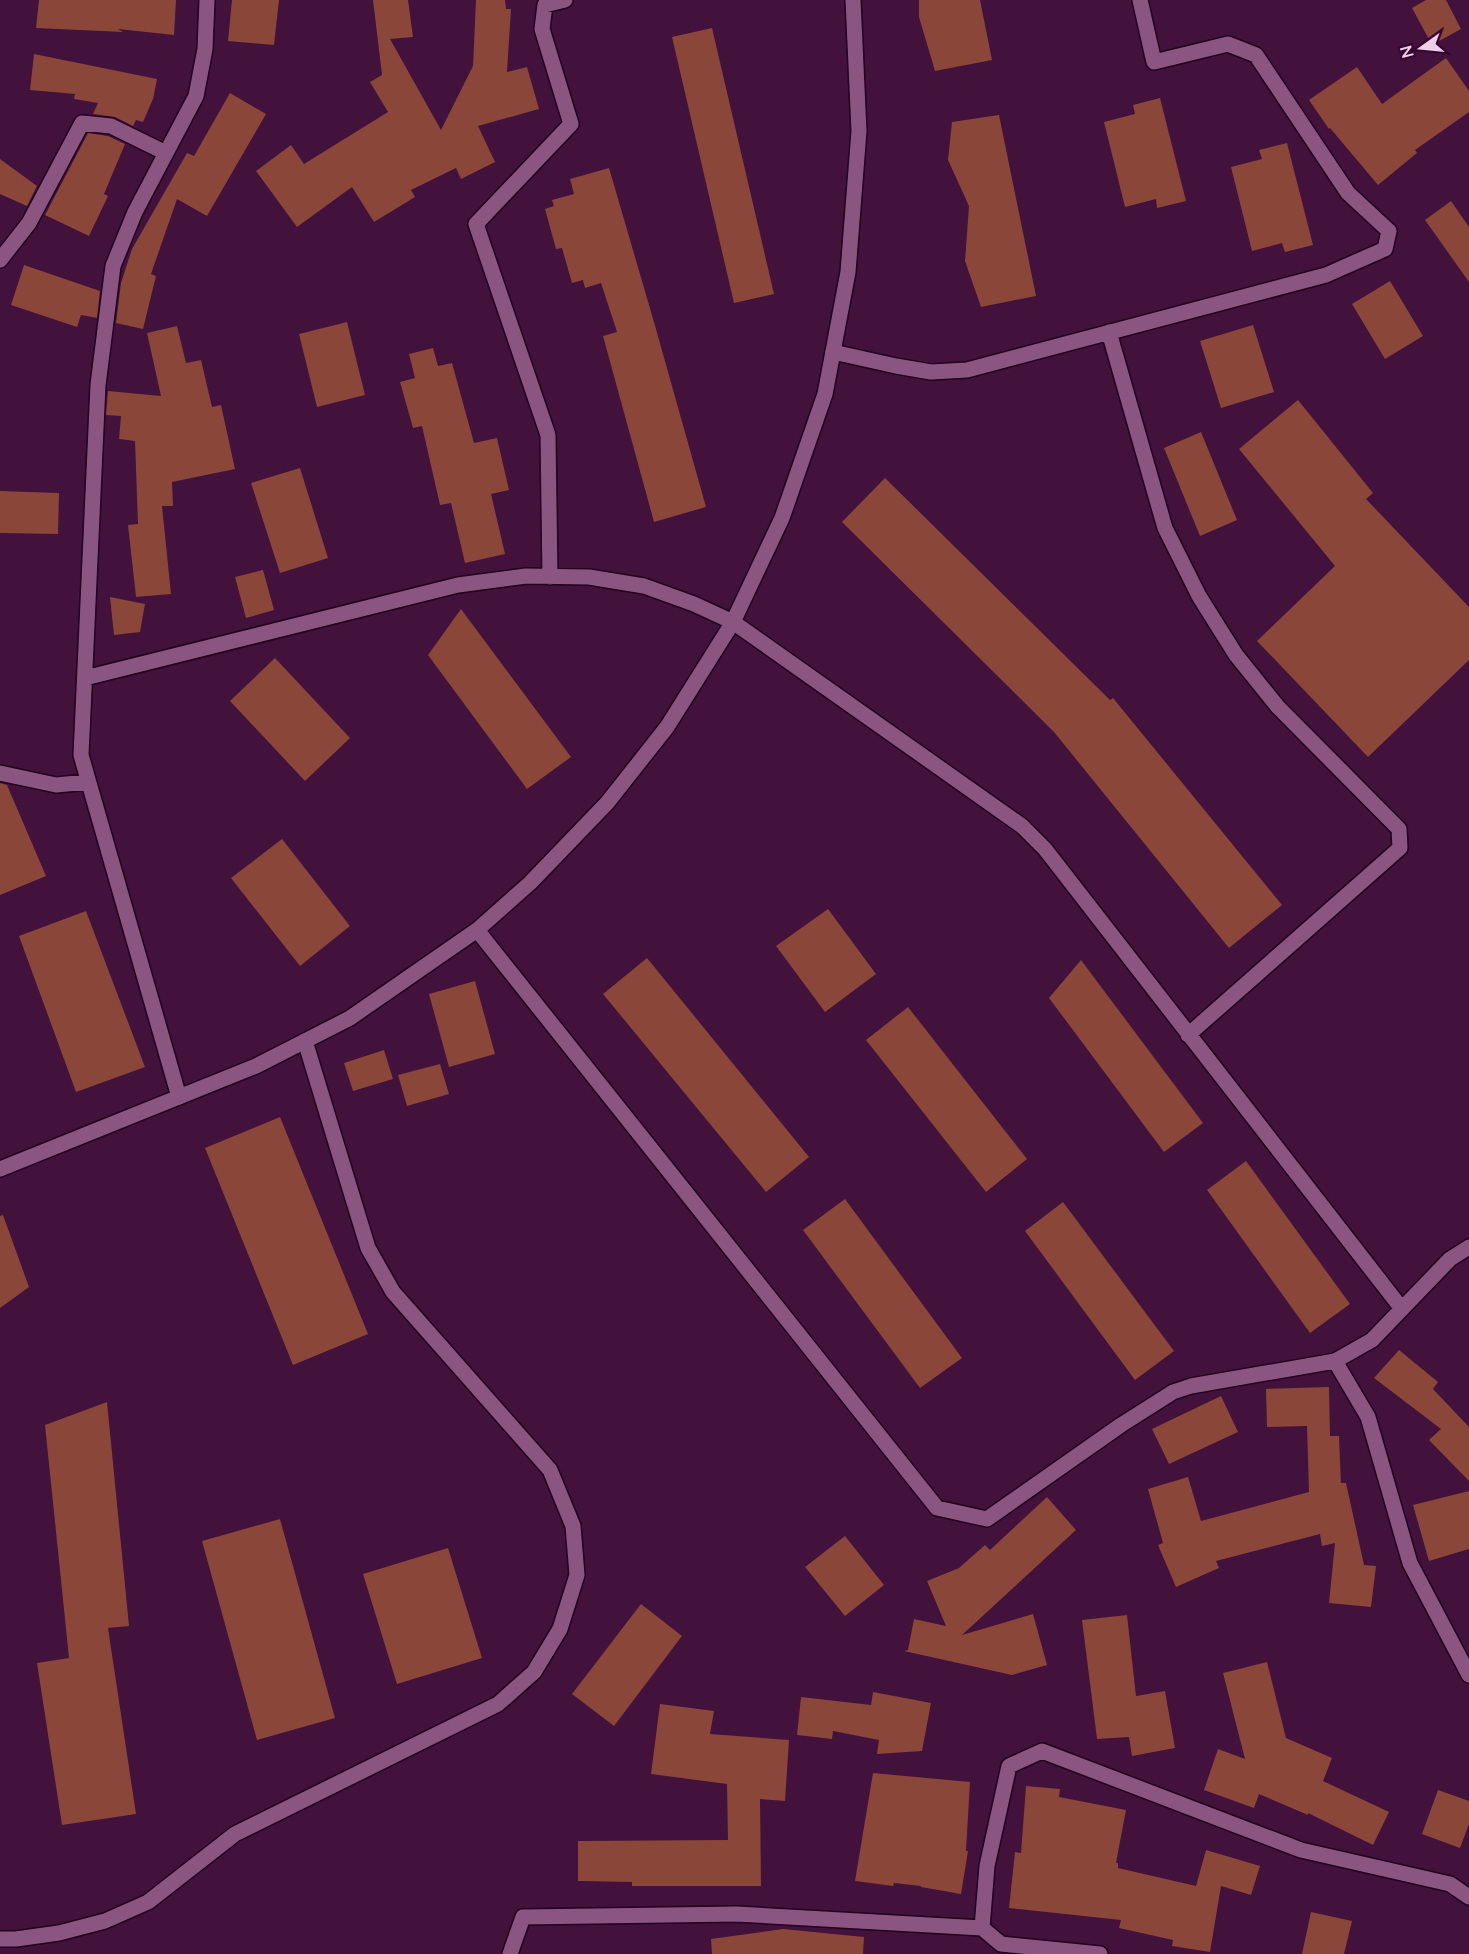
<svg xmlns="http://www.w3.org/2000/svg" width="1469" height="1954" viewBox="0 0 1469 1954" font-family="Lato,sans-serif">
	<rect width="100%" height="100%" fill="#42113c"/>
	<path fill="#894639" d="M 39,0 L 176,0 L 174,35 L 118,29 L 123,32 L 36,28 Z
		M 232,0 L 279,0 L 274,45 L 228,41 Z
		M 373,0 L 408,0 L 413,37 L 390,39 L 441,130 L 473,66 L 476,0 L 505,0 L 506,9 L 511,9 L 507,72 L 527,67 L 539,109 L 478,126 L 495,162 L 461,179 L 456,168 L 411,190 L 415,197 L 374,222 L 352,187 L 297,227 L 256,171 L 291,145 L 304,164 L 388,112 L 370,82 L 382,75 Z
		M 919,0 L 980,0 L 992,60 L 935,71 L 919,17 Z
		M 1426,0 L 1446,0 L 1461,29 L 1432,45 L 1412,8 Z
		M 712,28 L 774,294 L 734,303 L 672,37 Z
		M 34,54 L 157,79 L 153,99 L 143,122 L 136,120 L 133,126 L 115,117 L 93,114 L 98,103 L 74,99 L 75,94 L 30,90 Z
		M 1446,58 L 1469,91 L 1469,112 L 1415,150 L 1417,153 L 1378,185 L 1330,128 L 1329,129 L 1309,100 L 1357,67 L 1382,104 Z
		M 230,93 L 266,114 L 207,216 L 177,199 L 151,274 L 156,276 L 143,329 L 116,323 L 121,283 L 132,249 L 187,153 L 194,156 Z
		M 1160,98 L 1186,201 L 1157,208 L 1156,199 L 1125,207 L 1104,122 L 1135,114 L 1133,105 Z
		M 999,115 L 1036,296 L 981,307 L 965,261 L 969,206 L 948,160 L 952,122 Z
		M 88,133 L 108,136 L 125,144 L 104,194 L 108,196 L 89,236 L 45,215 Z
		M 1287,143 L 1313,245 L 1285,252 L 1282,243 L 1252,251 L 1231,167 L 1262,159 L 1259,150 Z
		M 0,159 L 37,186 L 27,206 L 0,194 Z
		M 609,168 L 654,322 L 706,507 L 654,522 L 603,336 L 617,332 L 601,283 L 585,288 L 583,280 L 572,283 L 562,248 L 556,249 L 545,209 L 554,206 L 552,200 L 574,194 L 570,179 Z
		M 1451,201 L 1469,227 L 1469,282 L 1425,220 Z
		M 24,265 L 100,291 L 97,318 L 81,315 L 77,327 L 11,305 Z
		M 1390,281 L 1423,336 L 1385,359 L 1352,304 Z
		M 347,322 L 365,395 L 317,407 L 299,334 Z
		M 1253,325 L 1274,392 L 1221,408 L 1200,341 Z
		M 177,326 L 186,363 L 201,360 L 212,407 L 221,405 L 235,469 L 172,482 L 173,506 L 162,506 L 171,594 L 136,597 L 128,525 L 138,524 L 135,441 L 119,439 L 121,416 L 106,415 L 108,391 L 161,396 L 147,333 Z
		M 433,348 L 438,366 L 452,363 L 474,443 L 497,438 L 509,490 L 491,494 L 505,554 L 465,563 L 451,503 L 440,505 L 422,426 L 413,428 L 400,382 L 415,378 L 409,354 Z
		M 1298,400 L 1373,493 L 1366,499 L 1469,607 L 1469,660 L 1368,757 L 1257,641 L 1335,566 L 1239,449 Z
		M 1201,432 L 1237,520 L 1200,536 L 1164,448 Z
		M 300,468 L 328,558 L 280,573 L 251,483 Z
		M 885,478 L 1110,700 L 1113,698 L 1282,905 L 1229,948 L 1054,732 L 842,522 Z
		M 0,491 L 59,493 L 58,534 L 0,533 Z
		M 263,570 L 274,610 L 246,618 L 235,577 Z
		M 110,597 L 145,604 L 140,632 L 114,635 Z
		M 461,609 L 571,757 L 527,789 L 428,655 Z
		M 275,658 L 350,738 L 305,781 L 230,701 Z
		M 0,783 L 7,785 L 46,876 L 0,895 Z
		M 282,839 L 350,926 L 300,966 L 231,878 Z
		M 828,909 L 876,974 L 825,1012 L 776,946 Z
		M 86,911 L 145,1067 L 76,1092 L 19,936 Z
		M 647,958 L 809,1157 L 766,1192 L 603,994 Z
		M 1081,960 L 1203,1123 L 1164,1152 L 1049,998 Z
		M 475,981 L 495,1054 L 449,1067 L 429,994 Z
		M 908,1007 L 1027,1159 L 986,1192 L 866,1040 Z
		M 384,1050 L 393,1079 L 353,1091 L 344,1063 Z
		M 440,1064 L 449,1094 L 407,1106 L 398,1075 Z
		M 280,1117 L 368,1334 L 293,1365 L 205,1148 Z
		M 1246,1161 L 1350,1304 L 1310,1333 L 1207,1190 Z
		M 845,1199 L 962,1358 L 920,1388 L 803,1230 Z
		M 1063,1202 L 1174,1351 L 1135,1380 L 1025,1231 Z
		M 3,1215 L 29,1287 L 0,1308 L 0,1216 Z
		M 1399,1350 L 1438,1382 L 1433,1389 L 1469,1427 L 1469,1481 L 1429,1440 L 1441,1429 L 1374,1378 Z
		M 1329,1387 L 1330,1436 L 1339,1436 L 1341,1485 L 1341,1483 L 1346,1483 L 1364,1565 L 1376,1566 L 1371,1607 L 1329,1603 L 1335,1543 L 1322,1546 L 1320,1534 L 1216,1561 L 1219,1568 L 1176,1587 L 1158,1545 L 1163,1543 L 1148,1489 L 1188,1477 L 1201,1521 L 1309,1492 L 1307,1426 L 1267,1427 L 1266,1389 Z
		M 1221,1396 L 1238,1432 L 1169,1464 L 1152,1429 Z
		M 107,1402 L 129,1626 L 108,1628 L 136,1814 L 62,1825 L 37,1663 L 69,1658 L 45,1425 Z
		M 1469,1491 L 1469,1549 L 1429,1561 L 1413,1505 Z
		M 1047,1497 L 1076,1530 L 962,1635 L 1033,1614 L 1047,1665 L 1012,1675 L 904,1651 L 908,1650 L 914,1619 L 946,1626 L 927,1581 L 959,1568 L 985,1545 L 990,1550 Z
		M 280,1519 L 335,1718 L 257,1740 L 202,1541 Z
		M 845,1536 L 884,1585 L 845,1616 L 805,1567 Z
		M 448,1548 L 482,1658 L 397,1684 L 363,1574 Z
		M 641,1604 L 682,1636 L 614,1726 L 572,1694 Z
		M 1127,1615 L 1136,1696 L 1165,1691 L 1175,1748 L 1132,1756 L 1129,1737 L 1097,1739 L 1082,1620 Z
		M 1267,1662 L 1286,1738 L 1332,1758 L 1323,1781 L 1389,1812 L 1373,1845 L 1308,1813 L 1308,1815 L 1259,1794 L 1254,1808 L 1204,1790 L 1218,1749 L 1245,1759 L 1223,1673 Z
		M 873,1692 L 931,1703 L 922,1751 L 877,1754 L 879,1740 L 833,1731 L 832,1739 L 797,1735 L 801,1697 L 871,1705 Z
		M 660,1704 L 714,1711 L 710,1734 L 789,1740 L 785,1801 L 760,1799 L 761,1886 L 632,1886 L 632,1882 L 578,1881 L 578,1841 L 728,1840 L 727,1784 L 651,1774 Z
		M 873,1773 L 970,1782 L 966,1851 L 968,1851 L 961,1894 L 921,1887 L 921,1886 L 894,1883 L 893,1886 L 855,1881 Z
		M 1026,1786 L 1060,1789 L 1059,1797 L 1126,1810 L 1116,1863 L 1118,1863 L 1118,1868 L 1196,1886 L 1206,1850 L 1260,1866 L 1251,1895 L 1221,1886 L 1210,1952 L 1172,1946 L 1173,1940 L 1119,1928 L 1121,1920 L 1009,1908 L 1015,1852 L 1021,1853 Z
		M 1438,1790 L 1469,1801 L 1469,1824 L 1460,1848 L 1422,1834 Z
		M 1311,1912 L 1352,1921 L 1344,1954 L 1302,1954 Z
		M 783,1929 L 864,1937 L 863,1954 L 712,1954 L 711,1939 Z"/>
	<g fill="none" stroke-linecap="round" stroke-linejoin="round">
		<g stroke="#23011f" stroke-width="18">
			<path id="minor" d="M 0,260 L 29,223 L 82,123 L 111,126 L 166,153
				M 1109,332 L 1165,528 L 1199,596 L 1236,655 L 1278,707 L 1399,829 L 1400,848 L 1188,1035
				M 833,352 L 896,366 L 931,372 L 967,370 L 1326,275 L 1385,249 L 1389,231 L 1348,193 L 1256,55 L 1228,44 L 1154,62 L 1140,0
				M 550,577 L 548,435 L 476,224 L 571,124 L 542,29 L 545,5 L 565,0
				M 85,678 L 458,585 L 526,576 L 589,577 L 644,586 L 694,604 L 733,622 L 1022,826 L 1045,849 L 1402,1309
				M 0,773 L 56,785 L 88,782
				M 477,930 L 937,1508 L 987,1519 L 1121,1425 L 1173,1392 L 1191,1386 L 1335,1361 L 1368,1417 L 1410,1563 L 1469,1675
				M 179,1097 L 81,755 L 98,385 L 113,266 L 135,212 L 196,96 L 205,49 L 207,0
				M 1335,1361 L 1372,1340 L 1450,1259 L 1469,1247
				M 982,1928 L 1001,1944 L 1100,1954
				M 0,1939 L 16,1939 L 59,1933 L 105,1921 L 148,1902 L 235,1834 L 498,1704 L 534,1672 L 560,1629 L 577,1575 L 573,1526 L 550,1470 L 393,1292 L 368,1248 L 305,1041
				M 510,1954 L 523,1917 L 737,1914 L 982,1928 L 987,1866 L 1009,1766 L 1042,1751 L 1301,1850 L 1450,1884 L 1469,1897"/>
		</g>
		<g stroke="#23011f" stroke-width="18">
			<path id="tertiary" d="M 0,1169 L 256,1066 L 350,1018 L 477,930 L 530,883 L 607,803 L 667,727 L 733,622 L 782,518 L 825,394 L 848,272 L 859,131 L 853,0"/>
		</g>
		<use href="#minor" stroke="#8b5582" stroke-width="15"/>
		<use href="#tertiary" stroke="#8b5582" stroke-width="15"/>
	</g>
	<g transform="translate(1421 48) rotate(255)" stroke="#370632" stroke-width="4.5" paint-order="stroke">
	<path d="M0-4.5L10 22L0 15L-10 22Z" fill="#eecfe8"/>
	<text y="-9" font-size="16" font-weight="bold" text-anchor="middle" fill="#eecfe8">N</text>
	</g>
</svg>
